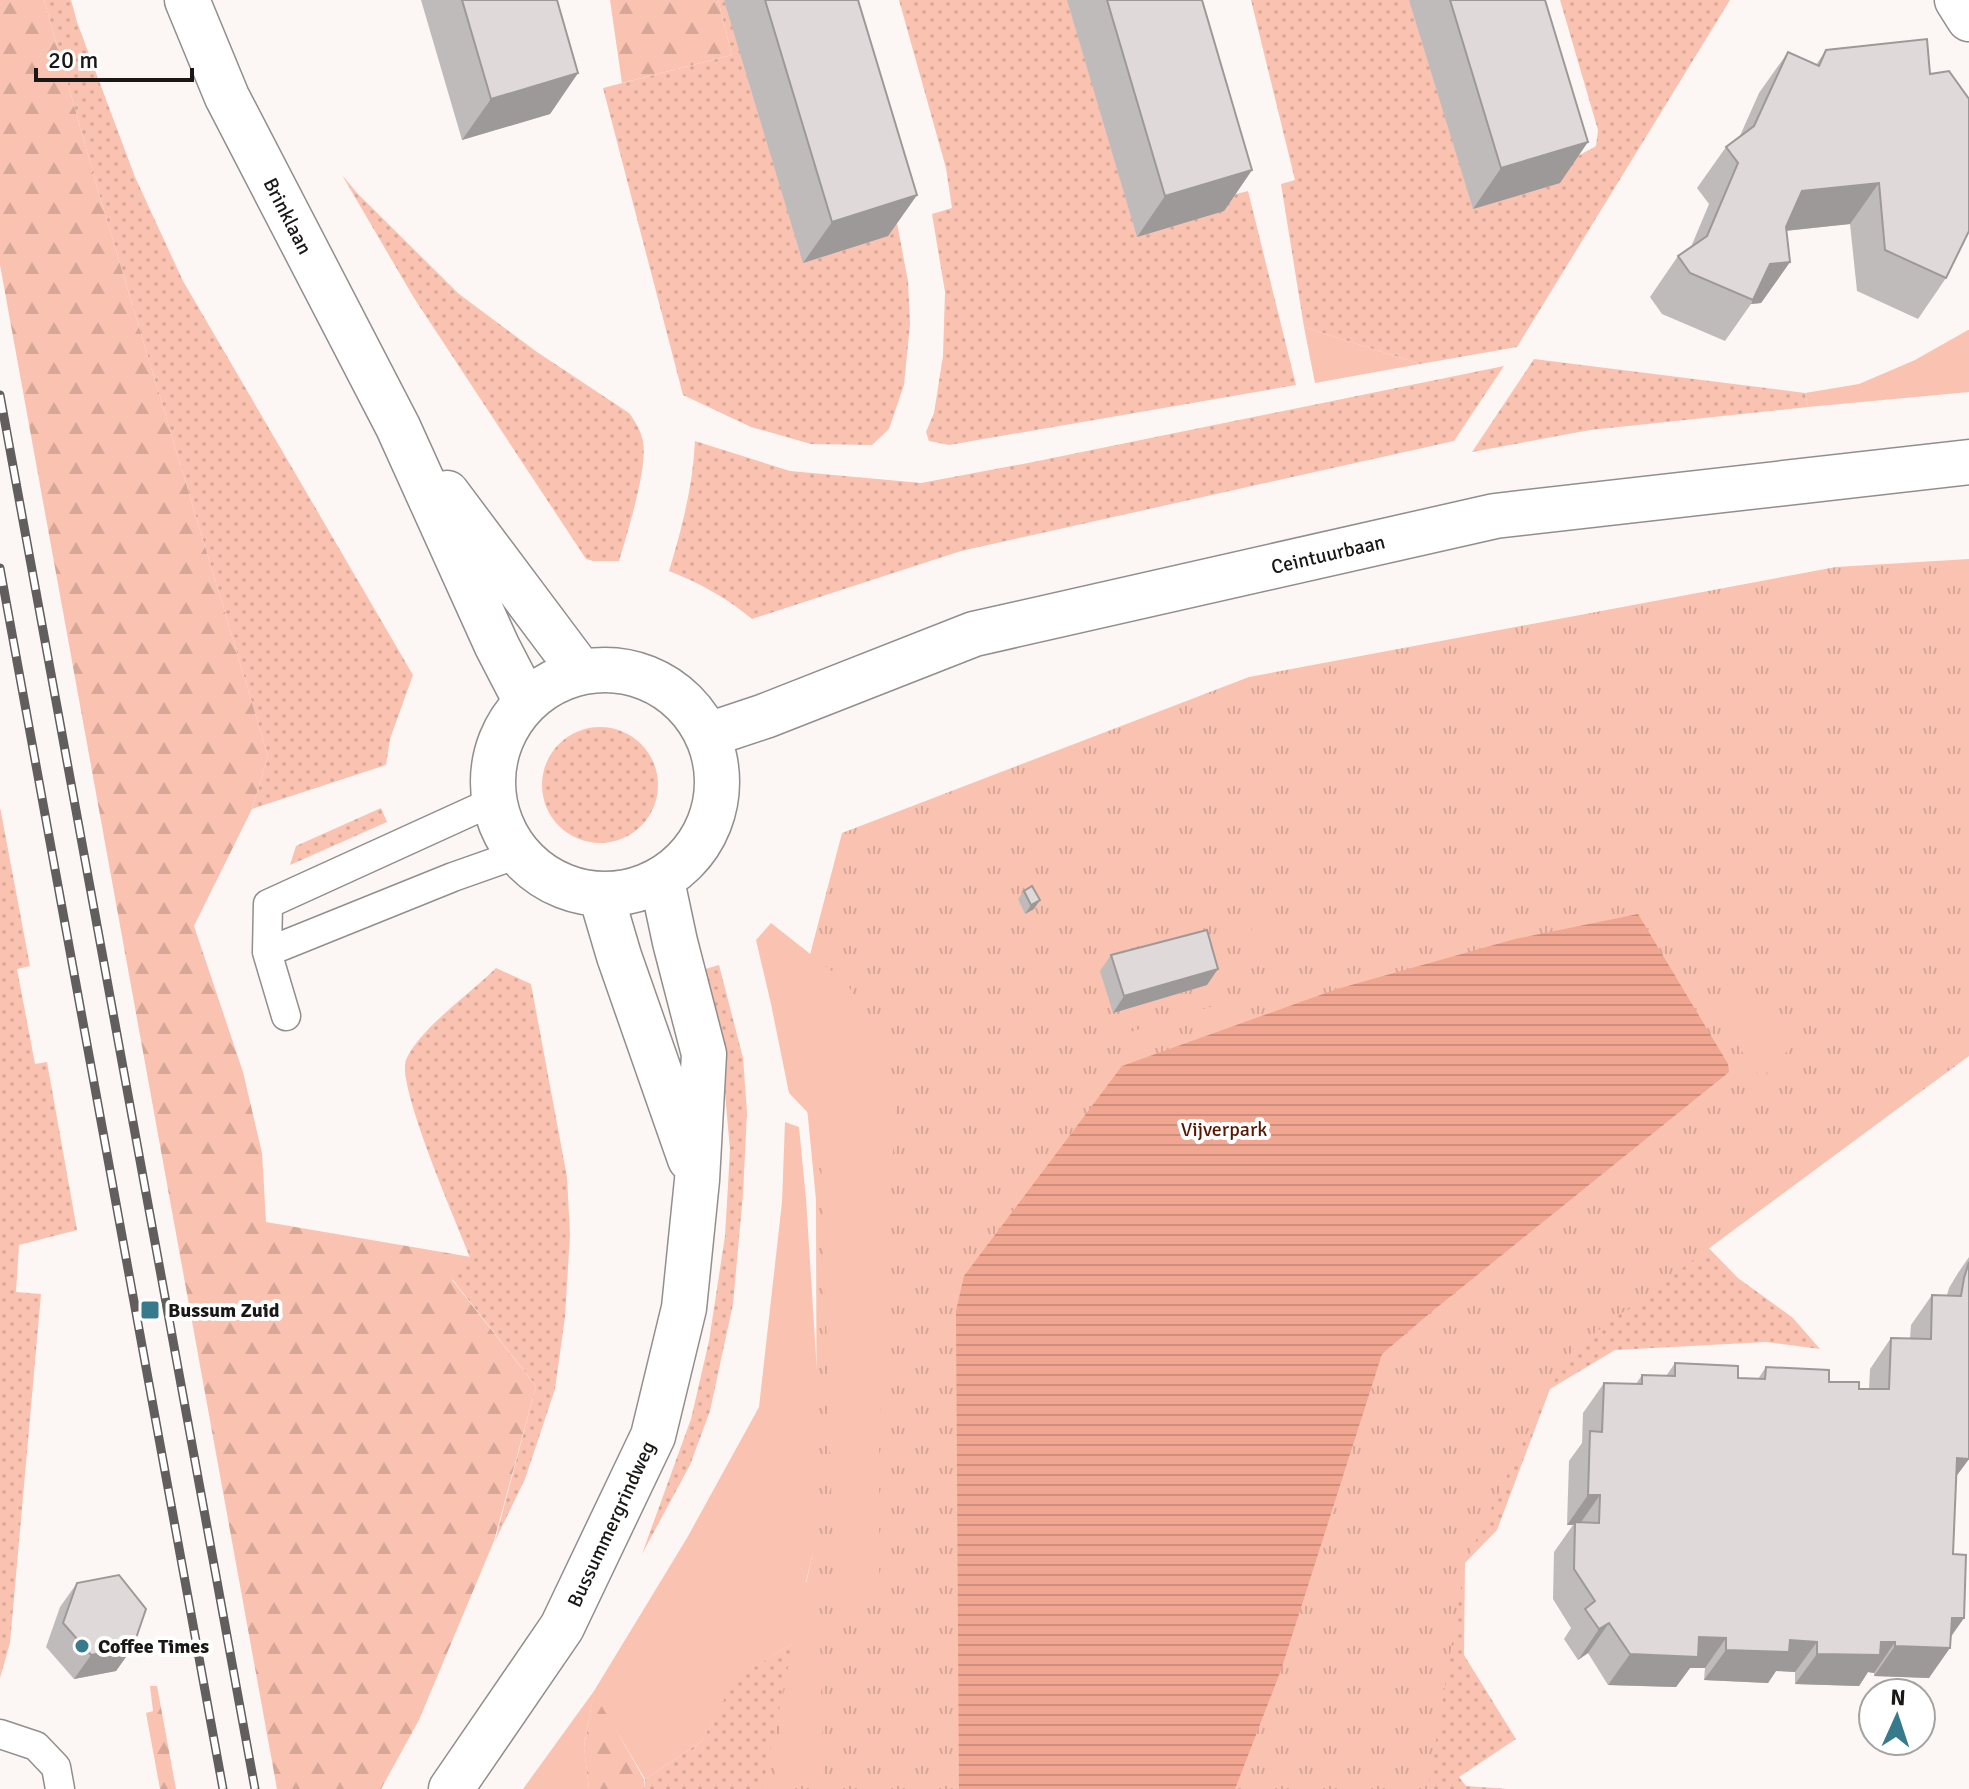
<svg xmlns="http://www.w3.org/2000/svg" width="1969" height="1789" viewBox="0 0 1969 1789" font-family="Signika,sans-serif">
	<defs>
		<pattern id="grass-dots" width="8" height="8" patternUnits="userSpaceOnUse" patternTransform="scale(2)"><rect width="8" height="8" fill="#fac2b0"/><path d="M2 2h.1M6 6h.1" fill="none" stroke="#d6a697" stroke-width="1.8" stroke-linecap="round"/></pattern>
		<pattern id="forest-firs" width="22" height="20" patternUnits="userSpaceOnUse" patternTransform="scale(2)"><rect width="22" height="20" fill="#fac2b0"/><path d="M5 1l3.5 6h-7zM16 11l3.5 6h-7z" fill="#d6a697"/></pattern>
		<pattern id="park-tufts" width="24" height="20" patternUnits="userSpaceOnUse" patternTransform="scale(2)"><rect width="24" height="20" fill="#fac2b0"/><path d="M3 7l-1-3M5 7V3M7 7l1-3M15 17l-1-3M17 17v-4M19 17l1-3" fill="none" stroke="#d6a697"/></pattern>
		<pattern id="water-rules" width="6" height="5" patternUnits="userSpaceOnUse" patternTransform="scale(2)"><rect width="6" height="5" fill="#f0a690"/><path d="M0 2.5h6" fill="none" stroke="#cd8e7b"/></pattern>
	</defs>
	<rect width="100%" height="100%" fill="#fcf7f5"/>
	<path fill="url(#grass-dots)" d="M 44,0 L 71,0 L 77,22 L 135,177 L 183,281 L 413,675 L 390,739 L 386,765 L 252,809 L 268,756 L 100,197 Z
		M 718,0 L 810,0 L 897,223 L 908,281 L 910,324 L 904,385 L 889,429 L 872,445 L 811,444 L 751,427 L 683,395 L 603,88 L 732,55 Z
		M 899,0 L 1161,0 L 1220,198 L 1248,191 L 1296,385 L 949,445 L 929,441 L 926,432 L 934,413 L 943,356 L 945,292 L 932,214 L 952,208 L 946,168 Z
		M 1251,0 L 1499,0 L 1567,162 L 1596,146 L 1598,130 L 1560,0 L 1730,0 L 1517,347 L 1420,364 L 1304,327 L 1281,184 L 1295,180 Z
		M 342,175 L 358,194 L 459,294 L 537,352 L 629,413 C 635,421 641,431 643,441 C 648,468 627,534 619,561 L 593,561 L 586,559 L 414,298 Z
		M 1534,359 L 1805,393 L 1808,407 L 1590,430 L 1472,452 Z
		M 1504,366 L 1454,441 L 961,551 L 752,619 C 727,598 700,583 669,571 C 682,528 693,486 695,441 L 790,471 L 921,483 L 1028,463 Z
		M542 785a58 58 0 1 1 116 0a58 58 0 1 1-116 0Z
		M 0,807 L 30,966 L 17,969 L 35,1064 L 47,1062 L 77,1230 L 19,1245 L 16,1292 L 41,1294 L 10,1643 L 0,1678 Z
		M 381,808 L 387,822 L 290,865 L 296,846 Z
		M 719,965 L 743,1058 L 747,1112 L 743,1194 L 733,1304 L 710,1411 L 690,1465 L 642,1554 L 691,1419 L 709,1341 L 725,1236 L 730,1150 L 723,1070 L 702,970 Z
		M 496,968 L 531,984 L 567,1177 L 570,1235 L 565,1317 L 555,1389 L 525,1479 L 495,1541 L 536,1386 L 452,1279 L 470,1257 C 458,1226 396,1085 406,1060 C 419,1029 471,993 496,968 Z
		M 1694,1233 L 1738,1278 L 1793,1318 L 1820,1349 L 1766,1342 L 1615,1350 L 1550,1389 L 1497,1530 L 1465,1563 L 1464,1655 L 1516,1739 L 1459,1777 L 1466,1786 L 1508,1789 L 1332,1789 L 1392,1487 Z
		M 793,1643 L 822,1789 L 645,1789 L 645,1779 L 702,1741 L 734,1679 Z"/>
	<path fill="url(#forest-firs)" d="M 0,0 L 44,0 L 100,197 L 268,756 L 252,809 L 194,926 L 243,1072 L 262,1153 L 266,1222 L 471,1257 L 452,1280 L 536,1386 L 494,1541 L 419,1720 L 381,1789 L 277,1789 L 0,265 Z
		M 610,0 L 718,0 L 732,55 L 622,83 Z
		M 150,1686 L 157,1686 L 176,1789 L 160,1789 L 146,1713 L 153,1711 Z
		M 594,1691 L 644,1779 L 645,1789 L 589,1789 L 584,1747 Z"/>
	<path fill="url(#park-tufts)" d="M 1969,559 L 1969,1056 L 1573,1349 L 1544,1399 L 1465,1563 L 1428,1789 L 762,1789 L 812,1556 L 817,1553 L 816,1200 L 797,1004 L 842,833 L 1249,677 L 1836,567 Z"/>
	<path fill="#fac2b0" d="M 1304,327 L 1420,364 L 1315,383 Z
		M 1968,330 L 1969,330 L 1969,392 L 1808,407 L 1805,393 L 1859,384 L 1915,360 Z
		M 1193,875 L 1217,884 L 1250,904 L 1274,927 L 1273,949 L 1262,965 L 1206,984 L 1201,977 L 1250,957 L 1252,925 L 1236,899 Z
		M 771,923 L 847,983 L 877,1038 L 896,1088 L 879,1444 L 879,1593 L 835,1608 L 821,1158 L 812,1117 L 789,1093 L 771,1004 L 756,940 Z
		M 1745,978 L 1794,1044 L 1761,1079 L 1709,1003 Z
		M 1251,994 L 1256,1004 L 1134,1041 L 1130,1032 Z
		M 785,1122 L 799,1127 L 806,1199 L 817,1372 L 817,1554 L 812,1556 L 806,1582 L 819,1591 L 823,1781 L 775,1780 L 793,1643 L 735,1679 L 702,1741 L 645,1779 L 594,1693 L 584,1746 L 589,1789 L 523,1789 L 594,1691 L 687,1538 L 759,1407 L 782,1202 Z"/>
	<path fill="url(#water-rules)" d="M 1638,914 L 1728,1064 L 1729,1072 L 1430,1313 L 1382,1354 L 1281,1670 L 1235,1789 L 959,1789 L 956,1311 L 964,1276 L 1122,1066 L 1337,989 L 1515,939 Z"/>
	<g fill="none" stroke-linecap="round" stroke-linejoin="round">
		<g stroke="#928e8d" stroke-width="31">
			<path id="service" d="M 267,952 L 453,877 L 518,854
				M 286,1016 L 267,952 L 268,904 L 494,801
				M 0,1734 L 36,1746 L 56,1767 L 60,1789"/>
		</g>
		<g stroke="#928e8d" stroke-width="47">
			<path id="minor" d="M 1957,0 L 1969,19"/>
		</g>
		<g stroke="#928e8d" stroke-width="47">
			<path id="secondary" d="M 187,0 L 227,97 L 398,427 L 497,646 L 526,702
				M 447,493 L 581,672"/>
		</g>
		<g stroke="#928e8d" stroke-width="47">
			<path id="primary" d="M493 782a112 112 0 1 1 224 0a112 112 0 1 1-224 0Z
				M 708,735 L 765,716 L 974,634 L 1495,516 L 1969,462
				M 601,895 L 619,956 L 690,1159
				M 451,1789 L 562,1627 L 653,1436 L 684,1308 L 697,1180 L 704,1054 L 675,942 L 662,881"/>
		</g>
		<use href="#service" stroke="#fff" stroke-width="28"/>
		<use href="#minor" stroke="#fff" stroke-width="44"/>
		<use href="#secondary" stroke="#fff" stroke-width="44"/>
		<use href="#primary" stroke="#fff" stroke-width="44"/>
		<g stroke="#615e5d" stroke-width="9">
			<path id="rail" d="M 0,395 L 255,1789
				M 0,568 L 223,1789"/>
		</g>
		<use href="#rail" stroke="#fff" stroke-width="6" stroke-dasharray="18" stroke-linecap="butt"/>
	</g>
	<path fill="#c0bbbb" d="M 421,0 L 557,0 L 578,73 L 550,114 L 462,140 Z
		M 724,0 L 858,0 L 917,195 L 888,236 L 803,263 Z
		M 1067,0 L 1202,0 L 1252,170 L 1224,211 L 1137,237 Z
		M 1409,0 L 1545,0 L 1560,183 L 1473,209 Z
		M 1826,50 L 1946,278 L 1918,319 L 1857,291 L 1850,224 L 1786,231 L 1790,262 L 1761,303 L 1751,304 L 1725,341 L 1662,314 L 1650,297 L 1678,256 L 1691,247 L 1709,204 L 1697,188 L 1726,147 L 1739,138 L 1759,93 L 1788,52 L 1816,65 Z
		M 1024,891 L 1034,909 L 1025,914 L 1018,899 Z
		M 1111,955 L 1207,985 L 1113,1013 L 1100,971 Z
		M 1969,1257 L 1969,1459 L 1956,1476 L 1953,1554 L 1964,1618 L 1951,1637 L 1929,1678 L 1874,1676 L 1874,1673 L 1868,1672 L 1859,1686 L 1795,1684 L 1795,1672 L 1776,1671 L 1768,1683 L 1704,1680 L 1705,1668 L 1690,1668 L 1676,1687 L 1608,1685 L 1588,1653 L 1578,1660 L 1564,1639 L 1571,1628 L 1553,1599 L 1554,1552 L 1573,1525 L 1567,1525 L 1569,1461 L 1582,1443 L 1583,1413 L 1604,1383 L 1636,1384 L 1642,1375 L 1666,1376 L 1675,1363 L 1738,1378 L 1758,1379 L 1766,1367 L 1859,1389 L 1869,1389 L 1870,1369 L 1891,1338 L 1910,1339 L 1911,1325 L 1932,1295 L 1947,1295 L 1949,1288 L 1958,1273 Z
		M 77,1583 L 133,1647 L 116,1671 L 74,1679 L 46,1647 L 60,1607 Z"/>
	<path fill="#9c9998" d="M 578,73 L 550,114 L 462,140 L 491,99 Z
		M 1588,142 L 1560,183 L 1473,209 L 1501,168 Z
		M 1252,170 L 1224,211 L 1137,237 L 1165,196 Z
		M 1879,183 L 1850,224 L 1773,232 L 1802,191 Z
		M 917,195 L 888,236 L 803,263 L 832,222 Z
		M 1790,262 L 1761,303 L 1751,304 L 1770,264 Z
		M 1040,900 L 1034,909 L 1025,914 L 1031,905 Z
		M 1218,969 L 1207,985 L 1113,1013 L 1124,996 Z
		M 1957,1458 L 1969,1459 L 1947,1489 Z
		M 1588,1495 L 1600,1495 L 1579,1525 L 1575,1522 L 1573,1525 L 1567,1525 Z
		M 1952,1618 L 1964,1618 L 1943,1647 L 1950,1648 L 1929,1678 L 1874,1676 L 1895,1646 Z
		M 1609,1623 L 1588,1653 L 1578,1660 L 1599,1629 Z
		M 1699,1637 L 1726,1638 L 1705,1668 L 1690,1668 L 1676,1687 L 1608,1685 L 1630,1654 Z
		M 1790,1640 L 1817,1642 L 1795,1672 L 1776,1671 L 1768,1683 L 1704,1680 L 1726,1650 Z
		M 1881,1642 L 1895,1642 L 1874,1673 L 1868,1672 L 1859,1686 L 1795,1684 L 1817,1654 Z
		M 133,1647 L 116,1671 L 74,1679 L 91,1655 Z"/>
	<path fill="#dfdad9" stroke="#9c9998" stroke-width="2" d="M 462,0 L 557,0 L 578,73 L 491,99 Z
		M 765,0 L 858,0 L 917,195 L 832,222 Z
		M 1107,0 L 1202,0 L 1252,170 L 1165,196 Z
		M 1450,0 L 1545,0 L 1588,142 L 1501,168 Z
		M 1927,39 L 1930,74 L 1949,71 L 1969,99 L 1969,231 L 1946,278 L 1885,250 L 1879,183 L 1802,191 L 1786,227 L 1790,262 L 1770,264 L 1753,300 L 1690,273 L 1678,256 L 1707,236 L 1738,163 L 1726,147 L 1754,126 L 1788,52 L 1819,66 L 1826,50 Z
		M 1032,886 L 1040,900 L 1031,905 L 1024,891 Z
		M 1207,930 L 1218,969 L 1124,996 L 1111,955 Z
		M 1969,1262 L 1969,1459 L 1957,1458 L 1953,1554 L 1966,1555 L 1964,1618 L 1952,1618 L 1950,1648 L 1895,1646 L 1895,1642 L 1881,1642 L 1880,1655 L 1817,1654 L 1817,1642 L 1790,1640 L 1789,1652 L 1726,1650 L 1726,1638 L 1699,1637 L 1698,1657 L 1630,1654 L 1609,1623 L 1599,1629 L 1585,1609 L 1595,1601 L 1574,1569 L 1575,1522 L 1599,1523 L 1600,1495 L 1588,1495 L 1590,1431 L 1602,1432 L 1604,1383 L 1642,1384 L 1642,1375 L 1675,1376 L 1675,1363 L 1738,1366 L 1738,1378 L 1765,1379 L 1766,1367 L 1829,1370 L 1829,1382 L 1859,1382 L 1859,1389 L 1889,1389 L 1891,1338 L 1931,1339 L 1932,1295 L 1961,1296 L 1964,1278 Z
		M 119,1575 L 146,1609 L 133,1647 L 91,1655 L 63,1623 L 77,1583 Z"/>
	<g fill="#377a8b" stroke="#fff" stroke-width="3">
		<rect x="140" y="1300" width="20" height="20" rx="4"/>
		<circle cx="82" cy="1646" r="8"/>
	</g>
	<g text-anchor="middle" stroke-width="8" stroke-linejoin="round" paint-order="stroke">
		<g font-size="20" fill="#1a1817" stroke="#fff">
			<text transform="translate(288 216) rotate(63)" y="7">Brinklaan</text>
			<text transform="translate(1328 554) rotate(-13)" y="7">Ceintuurbaan</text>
			<text transform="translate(611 1524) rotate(-65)" y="7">Bussummergrindweg</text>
		</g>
		<g font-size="20" fill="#571803" stroke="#fff">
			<text x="1224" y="1136">Vijverpark</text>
		</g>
		<g font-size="20" font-weight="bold" fill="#1a1817" stroke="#fff" text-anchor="start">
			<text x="168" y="1317">Bussum Zuid</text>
			<text x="98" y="1653">Coffee Times</text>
		</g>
	</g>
	<g transform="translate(1897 1717) rotate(3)"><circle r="38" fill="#ffffff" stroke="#a3a3a2" stroke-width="2"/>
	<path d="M0-6L14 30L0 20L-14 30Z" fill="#377a8b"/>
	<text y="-12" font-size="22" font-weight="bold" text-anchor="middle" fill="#1a1817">N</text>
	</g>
	<path d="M36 68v12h156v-12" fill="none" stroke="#1a1817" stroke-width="4"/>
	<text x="48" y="68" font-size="24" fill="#1a1817" stroke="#ffffff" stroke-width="6" paint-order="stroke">20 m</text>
</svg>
